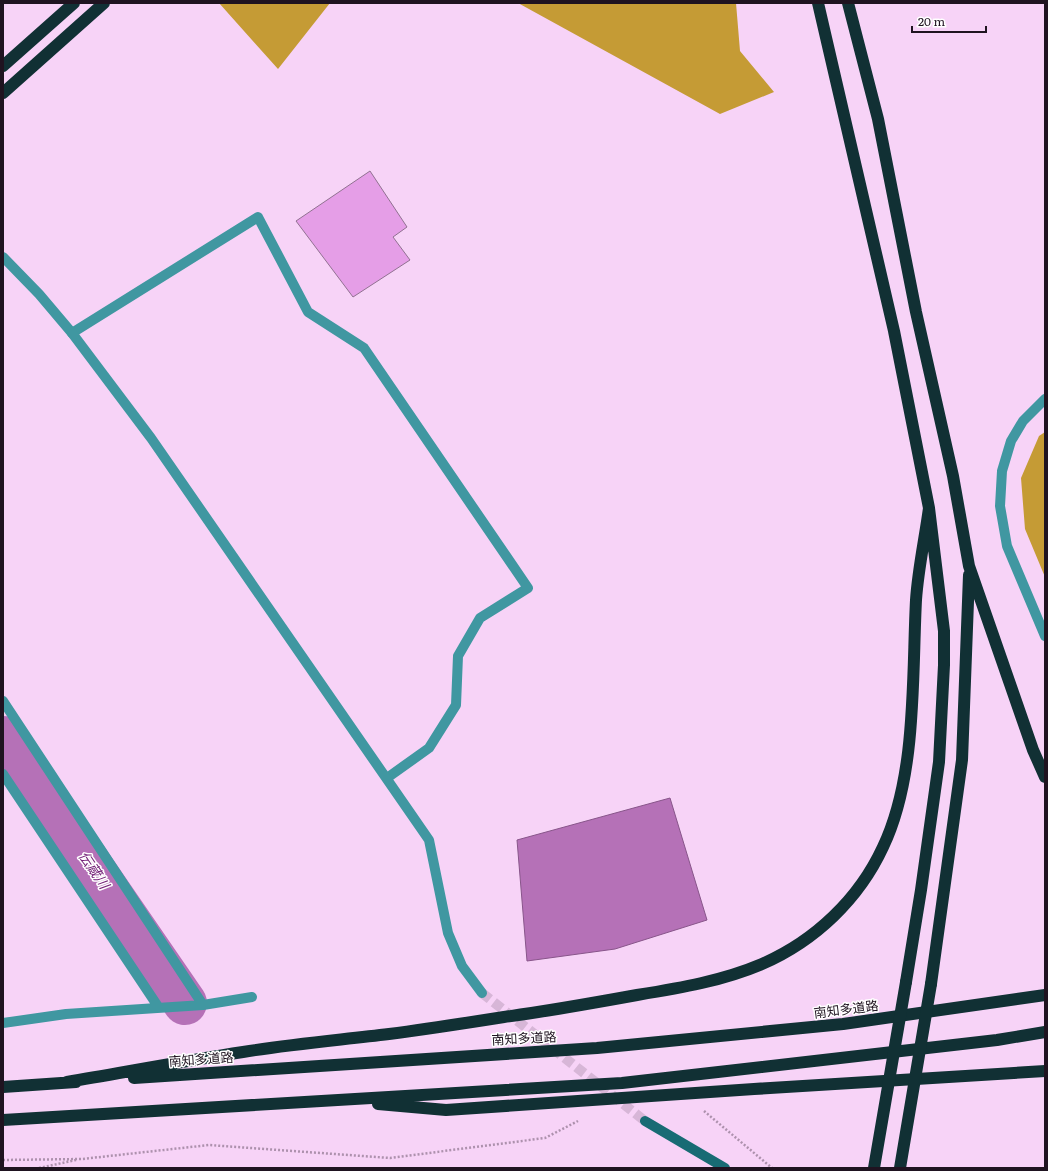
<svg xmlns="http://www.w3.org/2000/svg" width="1048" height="1171" viewBox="0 0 1048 1171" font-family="Literata,'Noto Sans JP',serif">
	<rect width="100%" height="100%" fill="#f7d3f7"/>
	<path fill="#c59b35" d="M 219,3 L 330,3 L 278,69 Z
		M 518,3 L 736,3 L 740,51 L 774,92 L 720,114 Z
		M 1045,432 L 1045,577 L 1025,529 L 1021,478 L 1039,436 Z"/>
	<path fill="#b571b7" stroke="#88558a" d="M 670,798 L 707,920 L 615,949 L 527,961 L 517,840 Z"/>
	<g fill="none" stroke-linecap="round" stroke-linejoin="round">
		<path stroke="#b571b7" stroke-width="44" d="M 3,738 L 185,1003"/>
	</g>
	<path fill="#e59ee7" stroke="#917191" d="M 370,171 L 407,227 L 393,237 L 410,260 L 353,297 L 296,221 Z"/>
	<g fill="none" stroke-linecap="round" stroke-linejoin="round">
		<path stroke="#d7b6d7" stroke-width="10" stroke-dasharray="10 5" stroke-linecap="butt" d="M 482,993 L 645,1121"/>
		<path stroke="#ad91ad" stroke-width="2.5" stroke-dasharray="2 2" stroke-linecap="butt" d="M 704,1111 L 772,1168
			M 3,1160 L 82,1159 L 209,1145 L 390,1158 L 545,1138 L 578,1121
			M 39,1168 L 76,1160"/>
		<path stroke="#4097a1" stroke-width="10" d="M 72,333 L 258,217 L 308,312 L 364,348 L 528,588 L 480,618 L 458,656 L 456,705 L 429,748 L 387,778"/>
		<path stroke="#4097a1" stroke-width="10" d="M 3,257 L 39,294 L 72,333 L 151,438 L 429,840 L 448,933 L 462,966 L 482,993
			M 1045,399 L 1023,421 L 1011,441 L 1002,471 L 1000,506 L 1007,546 L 1045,636
			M 3,701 L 203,1005
			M 3,774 L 159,1008
			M 3,1023 L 66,1014 L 203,1005 L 252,997"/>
		<path stroke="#186b74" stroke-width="10" d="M 645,1121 L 725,1168"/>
		<path stroke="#113034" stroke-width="12" d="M 818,3 L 894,331 L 929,508 L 944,631 L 944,665 L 939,762 L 921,890 L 906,982
			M 848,3 L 878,119 L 916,312 L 953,476 L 969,566 L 1033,750 L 1045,777
			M 3,66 L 74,3
			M 3,93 L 104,3
			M 931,984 L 962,760 L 969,575
			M 134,1078 L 597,1048 L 843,1024 L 1045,995
			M 67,1082 C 126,1072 184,1061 243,1052 C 291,1044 340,1040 389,1034 C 427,1029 466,1023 504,1017 C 549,1011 593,1003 637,995 C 680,988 722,981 762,964 C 815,941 859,899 883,847 C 917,776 912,677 916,600 C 918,569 925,538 929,508
			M 3,1087 L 76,1082
			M 378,1104 L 446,1110 L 754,1089 L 1045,1071
			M 3,1120 L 622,1083 L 997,1040 L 1045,1032"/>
		<path stroke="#113034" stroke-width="12" d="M 874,1168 L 906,982
			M 900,1168 L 931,984"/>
	</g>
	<g text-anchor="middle" stroke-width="3" stroke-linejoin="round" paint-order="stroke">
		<g font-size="13" fill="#1f1320" stroke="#fff">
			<text transform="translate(846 1009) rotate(-7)" y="5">南知多道路</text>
			<text transform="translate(524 1038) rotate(-3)" y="5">南知多道路</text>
			<text transform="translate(201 1059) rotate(-4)" y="5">南知多道路</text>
		</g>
		<g font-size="14" font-style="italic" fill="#742278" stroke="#fff">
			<text transform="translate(94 870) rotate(56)" y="5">伝蔵川</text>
		</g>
	</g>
	<rect width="1048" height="1171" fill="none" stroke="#1f1320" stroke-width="8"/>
	<path d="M912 26v6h74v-6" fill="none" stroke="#1f1320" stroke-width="2"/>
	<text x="918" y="26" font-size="12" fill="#1f1320" stroke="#ffffff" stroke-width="3" paint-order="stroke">20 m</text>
</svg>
